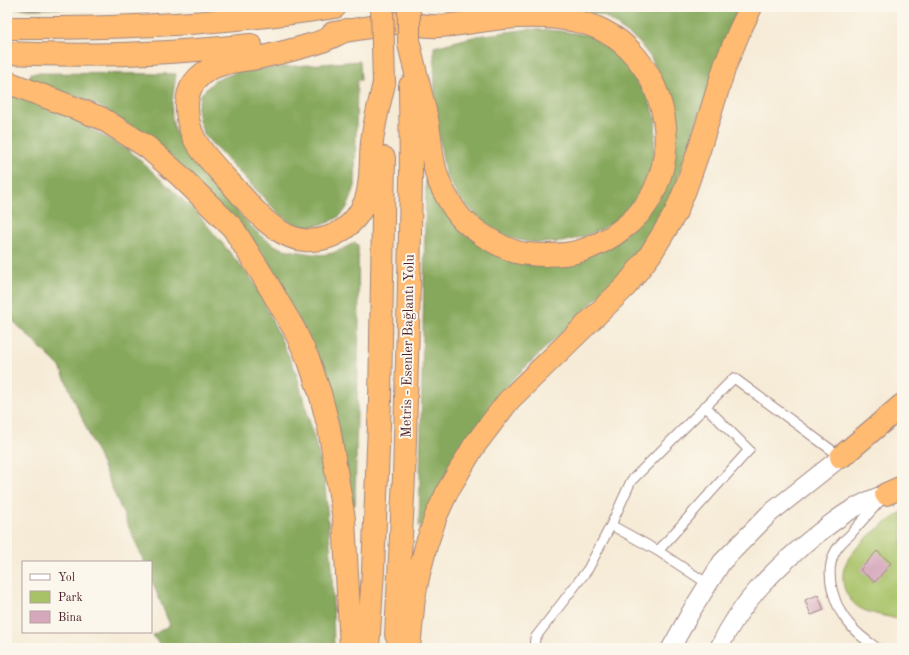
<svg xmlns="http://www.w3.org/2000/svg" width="909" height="655" viewBox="0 0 909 655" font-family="'Old Standard TT',serif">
	<rect width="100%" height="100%" fill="#fbf7ec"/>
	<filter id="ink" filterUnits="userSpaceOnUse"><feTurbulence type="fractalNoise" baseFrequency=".025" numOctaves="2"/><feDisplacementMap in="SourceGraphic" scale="8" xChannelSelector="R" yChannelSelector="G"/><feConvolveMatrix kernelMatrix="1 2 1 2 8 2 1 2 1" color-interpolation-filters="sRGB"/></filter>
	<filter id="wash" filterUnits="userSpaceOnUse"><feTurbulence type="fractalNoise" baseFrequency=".012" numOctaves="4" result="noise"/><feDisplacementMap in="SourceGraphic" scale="16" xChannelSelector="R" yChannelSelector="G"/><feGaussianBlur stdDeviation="0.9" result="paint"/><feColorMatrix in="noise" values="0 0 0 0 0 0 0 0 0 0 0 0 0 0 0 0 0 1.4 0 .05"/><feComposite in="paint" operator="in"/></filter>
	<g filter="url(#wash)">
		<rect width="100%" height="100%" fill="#f6ebd7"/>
		<path fill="#a8c268" stroke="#79704a" d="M 902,512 L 902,620 C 890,617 877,615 866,611 C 857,608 848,599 845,590 C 842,582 842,571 846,563 C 856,543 883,524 902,512 Z"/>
		<path fill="#86a85c" stroke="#686444" d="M 7,7 L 152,7 L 29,9 Z
			M 550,7 L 741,7 L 718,59 L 677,181 L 664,213 L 646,241 L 617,279 L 512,380 L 486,414 L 423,527 L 419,527 L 426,177 L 442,206 L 549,266 L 649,211 L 667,91 L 651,58 L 638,41 L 604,16 L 579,10 Z
			M 529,29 L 561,31 L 593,36 L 615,47 L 634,65 L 656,118 L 654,151 L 651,168 L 638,195 L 618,219 L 602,229 L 586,236 L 562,242 L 538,243 L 518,240 L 501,234 L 476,215 L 458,197 L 445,174 L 435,110 L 434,47 L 477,36 Z
			M 360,61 L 361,80 L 357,80 L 355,186 C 352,195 349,207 342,214 C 331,225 306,230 292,223 C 287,220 283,217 279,214 L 205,136 L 199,121 L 197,109 L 201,94 L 215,80 L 243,70 Z
			M 31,73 L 176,74 C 174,92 168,113 175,130 C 183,152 205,174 220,191 C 238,211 255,236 280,248 C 286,250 294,251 301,252 C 326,257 333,255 355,242 L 358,245 L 359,321 L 355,505 L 352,505 L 334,403 L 316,352 L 267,260 L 243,228 L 128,124 L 96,104 L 29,79 Z
			M 7,93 L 45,103 L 130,151 L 197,213 L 255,283 L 296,372 L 324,474 L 332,567 L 334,648 L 161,648 L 153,635 L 170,625 L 151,579 L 151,562 L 144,562 L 60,367 L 7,315 Z"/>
		<g id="blocks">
			<path fill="#d6a8bc" d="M 877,551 L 891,563 L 875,582 L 860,570 Z
				M 818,595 L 824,610 L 811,615 L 805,600 Z"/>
		</g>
	</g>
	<g filter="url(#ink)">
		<use href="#blocks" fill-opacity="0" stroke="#a08581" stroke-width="1"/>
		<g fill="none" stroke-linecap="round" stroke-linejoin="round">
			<g stroke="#a08581" stroke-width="11">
				<path id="service" d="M 611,525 L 658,551 L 708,584
					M 658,551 L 749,450 L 705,406
					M 534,648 L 535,638 L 588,569 L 611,525 L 631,481 L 734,378 L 841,457
					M 877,648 C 867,641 858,635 851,626 C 835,609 824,576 834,554 C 837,547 844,540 850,535 C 860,523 870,512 881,500"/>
			</g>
			<g stroke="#a08581" stroke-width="20">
				<path id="minor" d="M 671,648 L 692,610 L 722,562 L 769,514 L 841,457
					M 719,648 C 740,602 777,566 816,535 C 839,517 858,503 886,494"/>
			</g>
			<g stroke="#a08581" stroke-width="24">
				<path id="trunk" d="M 404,21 C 431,31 459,24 487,20 C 522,15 570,14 602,30 C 629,43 650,70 659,99 C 669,128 668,161 655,189 C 643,218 610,242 580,251 C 562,256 534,256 516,252 C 504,248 495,243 484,236 C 477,231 468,225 462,219 C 455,212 449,201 444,192 C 431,169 432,144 427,119 C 421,94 415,69 409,44
					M 7,28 C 116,29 227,24 335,7
					M 347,30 C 335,35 323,42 310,45 C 293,50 275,54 258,58 C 234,62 208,62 193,84 C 183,99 187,121 193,136 C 200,152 221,173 233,186 C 247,201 260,219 278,230 C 310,252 350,237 365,202 C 372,186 370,159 372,142 C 374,122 380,102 384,83
					M 333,33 L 402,22
					M 7,53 C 88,57 171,54 251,45
					M 7,82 L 101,118 L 147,147 L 179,175 L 233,228 L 266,281 L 294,329 L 309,361 L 320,393 L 329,428 L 344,519 L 351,648
					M 841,457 L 902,405
					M 886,494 L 902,487
					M 396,635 L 404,477 L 409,284 L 411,179 L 410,86
					M 368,648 L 373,571 L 380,400 L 384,158
					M 409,648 L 414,598 L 419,573 L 426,546 L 436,516 L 448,490 L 474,446 L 509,400 L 626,286 L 650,255 L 675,214 L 685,190 L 699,150 L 725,66 L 739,32 L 751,7"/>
			</g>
			<use href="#service" stroke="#fff" stroke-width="9"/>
			<use href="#minor" stroke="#fff" stroke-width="18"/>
			<use href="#trunk" stroke="#febb71" stroke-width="22"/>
			<g stroke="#a08581" stroke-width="24" stroke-linecap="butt">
				<path id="trunk-bridge" d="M 382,7 L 384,83
					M 409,7 L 409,44"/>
			</g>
			<use href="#trunk-bridge" stroke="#febb71" stroke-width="22"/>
		</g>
	</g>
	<g text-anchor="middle" stroke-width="4" stroke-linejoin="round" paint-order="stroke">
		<g font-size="14" fill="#4a1f2b" stroke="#fbf7ec">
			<text transform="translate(407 346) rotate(-89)" y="5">Metris - Esenler Bağlantı Yolu</text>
		</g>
	</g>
	<rect width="909" height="655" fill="none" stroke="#fbf7ec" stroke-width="24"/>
	<rect x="22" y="561" width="130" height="72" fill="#fbf7ec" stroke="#b4a19f"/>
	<rect x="30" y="574" width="20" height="6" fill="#ffffff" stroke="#b4a19f"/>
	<text x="58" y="581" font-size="12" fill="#4a1f2b">Yol</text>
	<rect x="30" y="591" width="20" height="12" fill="#a8c268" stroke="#b4a19f"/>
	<text x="58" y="601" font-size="12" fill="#4a1f2b">Park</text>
	<rect x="30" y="611" width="20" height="12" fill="#d6a8bc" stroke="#b4a19f"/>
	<text x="58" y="621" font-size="12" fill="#4a1f2b">Bina</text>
</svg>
